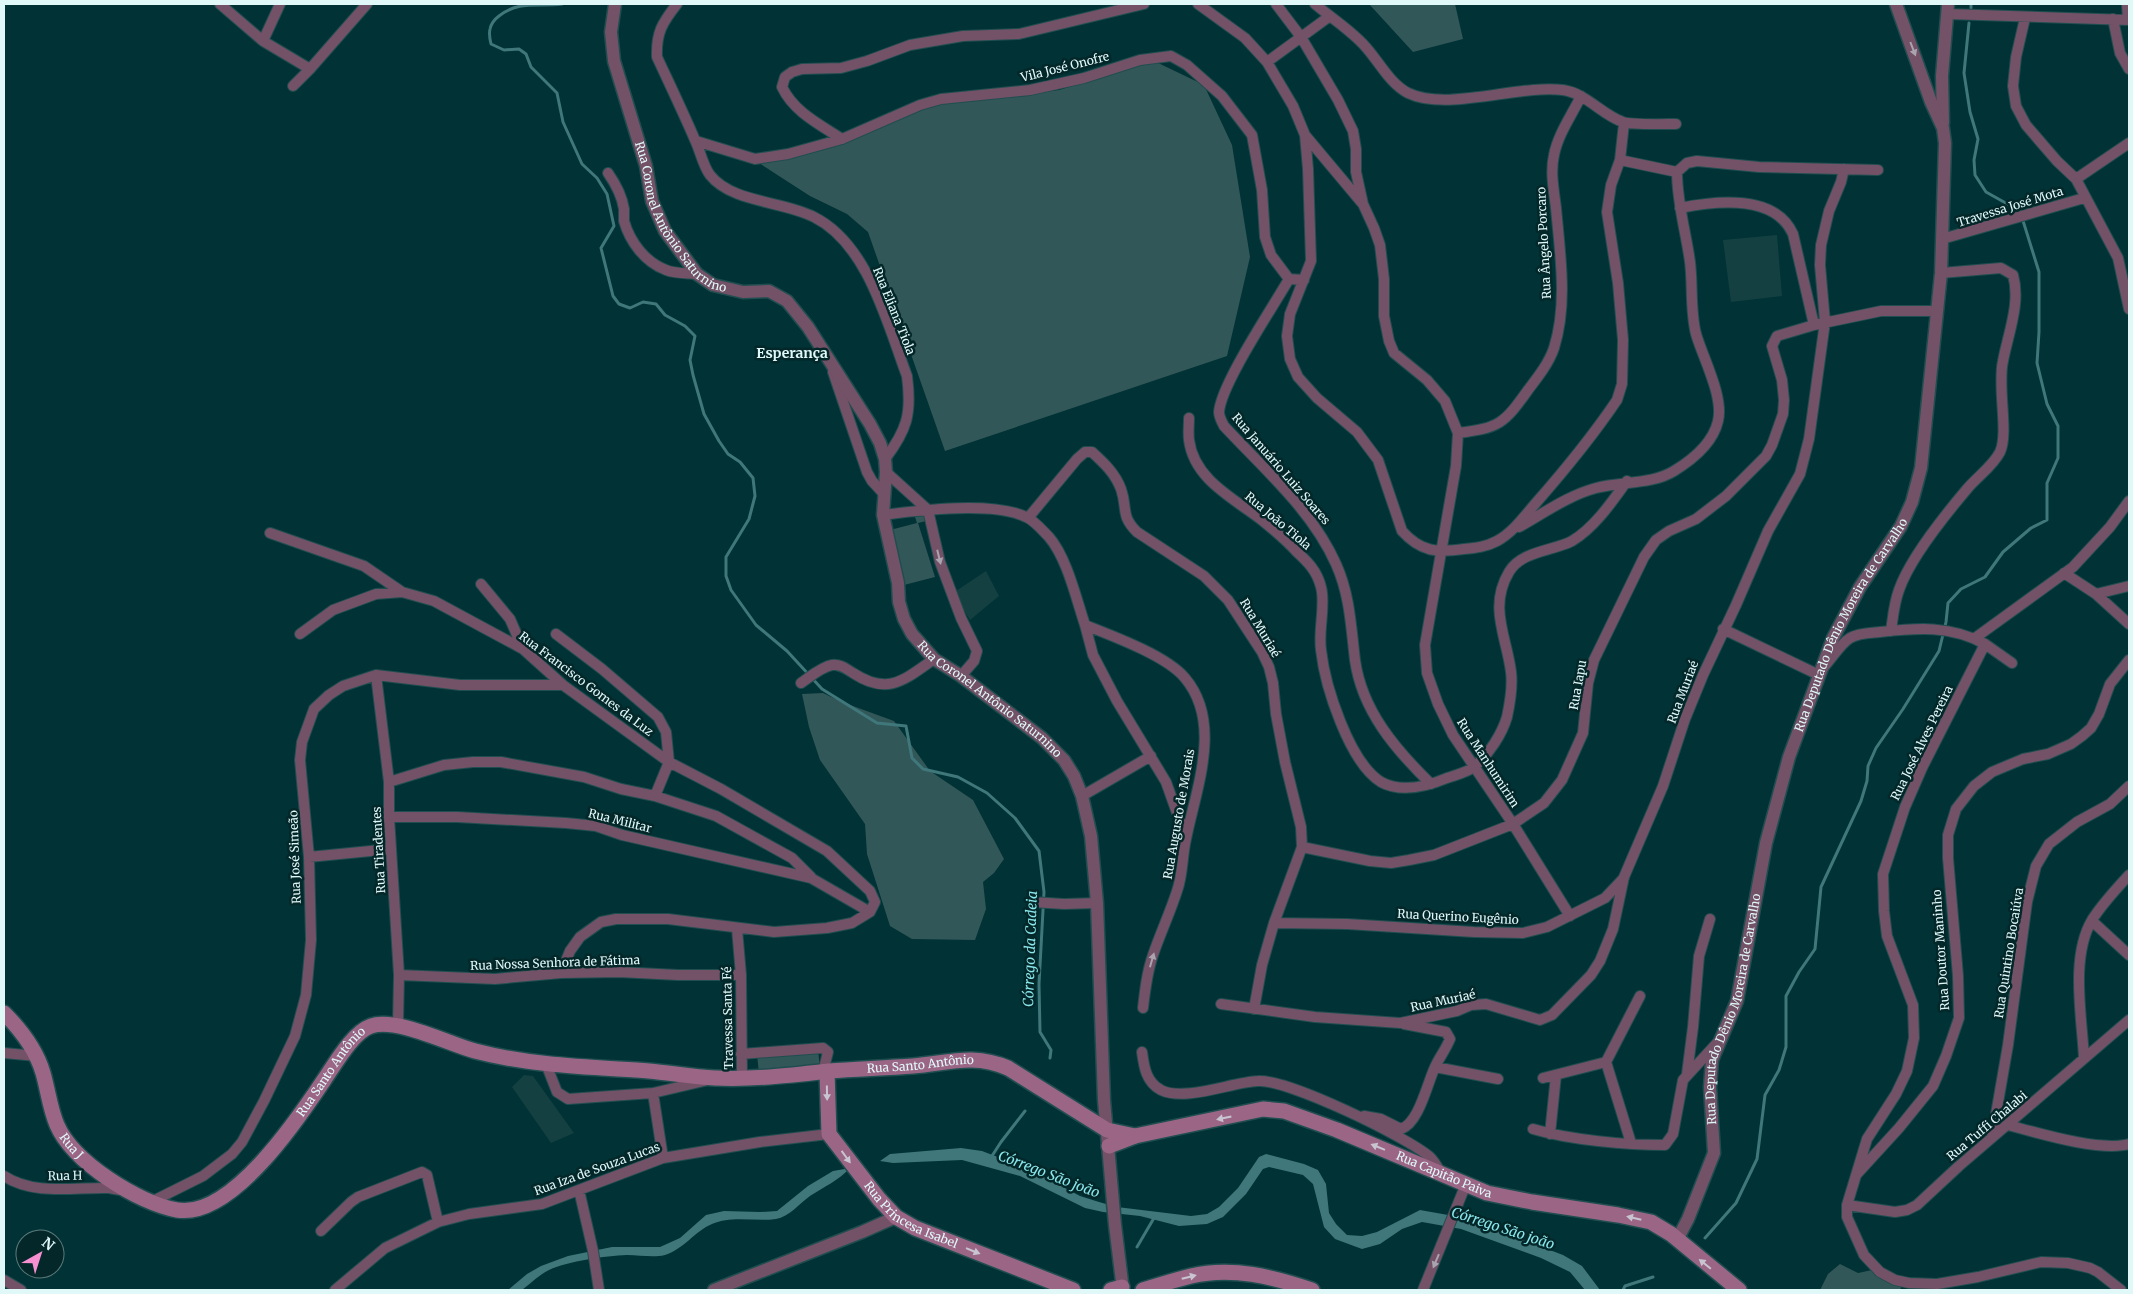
<svg xmlns="http://www.w3.org/2000/svg" width="2133" height="1294" viewBox="0 0 2133 1294" font-family="Merriweather,serif">
	<rect width="100%" height="100%" fill="#013235"/>
	<path fill="#144042" d="M 1777,235 L 1782,296 L 1731,302 L 1723,240 Z
		M 986,571 L 999,596 L 970,620 L 953,593 Z
		M 524,1075 L 533,1076 L 574,1133 L 551,1143 L 512,1087 Z"/>
	<path fill="#325759" d="M 1369,4 L 1455,4 L 1463,39 L 1413,52 Z
		M 1154,61 L 1204,85 L 1232,145 L 1250,257 L 1227,356 L 945,451 L 868,232 L 847,214 L 810,196 L 756,161 L 806,151 L 881,128 L 935,103 L 1059,90 Z
		M 923,512 L 926,521 L 918,523 L 935,577 L 904,585 L 890,530 L 917,523 L 914,514 Z
		M 823,693 L 842,702 L 894,721 L 930,771 L 973,800 L 1004,859 L 994,873 L 983,882 L 986,909 L 975,940 L 912,939 L 890,926 L 867,854 L 865,824 L 820,760 L 809,727 L 802,694 Z
		M 818,1050 L 820,1068 L 759,1073 L 757,1055 Z
		M 1840,1264 L 1858,1273 L 1872,1270 L 1902,1285 L 1900,1290 L 1820,1290 L 1828,1274 Z"/>
	<path fill="#3f777a" d="M 961,1148 L 982,1151 L 1029,1169 L 1080,1196 L 1099,1202 L 1117,1207 L 1191,1216 L 1207,1214 L 1219,1207 L 1238,1188 L 1259,1157 L 1266,1154 L 1304,1164 L 1318,1170 L 1326,1184 L 1329,1213 L 1336,1224 L 1347,1235 L 1362,1236 L 1377,1232 L 1420,1210 L 1465,1218 L 1563,1255 L 1582,1266 L 1600,1290 L 1585,1290 L 1570,1272 L 1541,1258 L 1461,1229 L 1422,1222 L 1402,1229 L 1380,1244 L 1362,1249 L 1335,1239 L 1324,1227 L 1313,1184 L 1303,1175 L 1269,1167 L 1263,1169 L 1246,1194 L 1223,1217 L 1207,1224 L 1179,1226 L 1140,1216 L 1103,1212 L 1085,1208 L 1020,1176 L 962,1160 L 893,1163 L 880,1161 L 890,1154 Z
		M 850,1168 C 839,1180 824,1187 810,1196 C 800,1203 789,1217 776,1219 C 755,1222 732,1215 712,1224 C 695,1231 684,1249 665,1255 C 653,1258 640,1255 627,1255 C 605,1256 569,1261 549,1270 C 539,1275 531,1283 522,1290 L 508,1290 L 527,1274 L 541,1266 L 568,1256 L 612,1247 L 660,1247 L 680,1238 L 706,1215 L 724,1211 L 760,1212 L 777,1211 L 808,1186 L 833,1171 Z"/>
	<g fill="none" stroke-linecap="round" stroke-linejoin="round">
		<path stroke="#3f777a" stroke-width="3" d="M 562,4 C 538,7 519,0 499,16 C 495,19 491,24 490,29 C 489,33 490,40 491,44 L 504,50 L 519,49 L 526,54 L 531,67 L 557,93 L 563,122 L 582,164 L 597,178 L 607,194 L 614,226 L 601,248 L 613,296 L 619,304 L 630,308 L 643,302 L 656,304 L 665,315 L 685,326 L 695,336 L 690,360 L 693,375 L 704,414 L 719,441 L 728,454 L 740,462 L 753,478 L 755,496 L 749,519 L 726,557 L 726,576 L 731,590 L 756,625 L 787,651 L 822,689 L 877,723 L 906,726 L 912,758 L 923,769 L 958,777 L 987,793 L 1015,818 L 1039,851 L 1044,892 L 1039,984 L 1040,1032 L 1051,1050 L 1050,1058
			M 1971,8 L 1971,4
			M 990,1159 L 1001,1142 L 1025,1111
			M 1705,1238 L 1736,1203 L 1757,1159 L 1765,1095 L 1779,1070 L 1786,1047 L 1786,996 L 1799,972 L 1815,949 L 1821,887 L 1861,801 L 1867,781 L 1868,766 L 1876,748 L 1903,709 L 1939,651 L 1946,622 L 1948,603 L 1961,589 L 1985,577 L 2003,552 L 2031,528 L 2047,520 L 2047,483 L 2058,458 L 2058,426 L 2047,404 L 2037,363 L 2039,332 L 2039,272 L 2020,211 L 1986,192 L 1975,175 L 1974,160 L 1978,139 L 1970,112 L 1964,73 L 1969,23
			M 1137,1247 L 1154,1218
			M 1623,1290 L 1625,1286 L 1653,1277"/>
		<g stroke="#204e50" stroke-width="12">
			<path id="minor" d="M 220,4 L 263,41 L 310,69
				M 677,4 C 662,23 656,33 657,57 C 670,85 683,112 695,140 C 700,150 703,166 710,175 C 732,203 784,201 814,217 C 868,244 887,323 907,376 C 912,414 907,430 885,459
				M 1198,4 L 1245,38 L 1267,62 L 1293,106 L 1305,135 L 1308,169 L 1311,261 L 1290,314 L 1287,336 L 1290,359 L 1298,377 L 1317,398 L 1357,432 L 1378,460 L 1402,531 C 1421,552 1437,553 1464,549 C 1475,548 1486,547 1497,541 C 1512,533 1523,518 1535,504 C 1564,471 1592,437 1617,400 L 1622,384 L 1623,340 L 1618,283 L 1607,212 L 1611,185 L 1620,160 L 1624,123
				M 1276,4 L 1301,37 L 1338,100 L 1353,131 L 1356,149 L 1356,172 L 1363,204 L 1374,228 L 1380,245 L 1384,279 L 1384,316 L 1389,341 L 1394,353 L 1427,380 L 1445,401 L 1458,433 L 1456,466 L 1425,645 L 1427,673 L 1438,704 L 1453,735 L 1513,824 L 1570,916
				M 1315,4 C 1329,16 1346,27 1359,40 C 1376,55 1387,82 1408,93 C 1447,112 1520,84 1563,90 C 1586,93 1602,115 1623,122 C 1631,125 1665,124 1676,124
				M 2127,4 L 2128,20
				M 1947,14 L 2129,20
				M 2025,18 L 2016,57 L 2013,86 L 2016,106 L 2026,125 L 2057,161 L 2076,179 L 2118,258 L 2129,309
				M 2113,19 L 2120,53 L 2129,69
				M 263,41 L 280,4
				M 1267,62 L 1330,16
				M 293,86 L 310,69 L 367,4
				M 1305,135 L 1362,203
				M 842,139 C 819,124 794,112 782,87 L 785,77 L 792,72 L 802,69 L 841,68 L 867,61 L 910,45 L 963,36 L 1019,34 L 1144,4
				M 696,141 L 755,159 L 788,154 L 842,139 L 920,105 L 941,99 L 1030,90 L 1084,78 L 1140,60 L 1171,56 L 1187,65 L 1222,96 L 1252,135 L 1262,190 L 1265,237 L 1271,255 L 1289,279 L 1304,280
				M 1677,172 L 1687,163 L 1697,161 L 1759,167 L 1878,170
				M 608,173 C 615,183 622,196 624,209 C 624,213 624,217 624,221 C 630,242 645,262 666,270 C 676,274 687,273 697,274
				M 2076,179 L 2129,143
				M 1680,208 C 1715,201 1775,194 1793,234 L 1814,325
				M 1942,239 L 2084,198
				M 1289,279 C 1273,307 1221,384 1219,412 C 1219,417 1222,422 1224,426 C 1264,469 1312,510 1336,564 C 1350,595 1351,627 1355,660 C 1362,711 1396,750 1431,784
				M 833,372 L 867,472 L 872,481 L 884,494
				M 1189,418 C 1189,425 1188,433 1189,440 C 1194,480 1235,499 1263,521 C 1274,530 1286,540 1296,551 C 1308,562 1317,571 1321,587 C 1326,605 1318,630 1321,650 C 1325,686 1349,762 1381,782 C 1401,793 1428,786 1447,778 C 1455,775 1469,772 1475,766 C 1489,754 1502,734 1507,717 C 1510,703 1513,687 1511,672 C 1507,638 1488,607 1509,572 C 1521,551 1553,551 1572,541 C 1594,528 1612,502 1627,481
				M 1458,433 C 1499,428 1504,424 1528,390 C 1538,377 1549,363 1554,348 C 1568,304 1560,253 1556,208 C 1554,191 1550,172 1554,155 C 1558,134 1572,115 1581,96
				M 886,472 L 928,510 L 940,562 L 961,618 L 977,651 L 974,661 L 961,676
				M 883,515 C 920,510 993,501 1026,517 C 1034,520 1043,531 1049,537 C 1067,558 1076,598 1085,625 C 1113,636 1167,656 1185,678 C 1223,723 1196,789 1186,839 C 1182,856 1183,875 1177,891 C 1170,913 1160,934 1153,955 C 1147,972 1145,990 1143,1008
				M 1028,518 L 1077,459 L 1085,452 L 1092,452 C 1104,463 1115,473 1121,489 C 1128,509 1120,515 1137,532 L 1204,576 L 1228,600 L 1262,652 L 1269,667 L 1273,683 L 1276,714 L 1285,762 L 1301,827 L 1302,847 L 1274,923 L 1262,965 L 1254,1009
				M 1519,527 C 1544,513 1569,495 1596,488 C 1622,481 1651,485 1674,471 C 1692,460 1713,443 1718,421 C 1724,397 1703,358 1696,334 C 1690,310 1693,286 1690,262 C 1686,232 1677,203 1677,172 L 1620,160
				M 270,533 L 364,566 L 402,592
				M 2064,573 L 2096,594 L 2129,624
				M 481,584 L 510,619 L 523,649
				M 2096,594 L 2129,586
				M 1085,625 L 1093,655 L 1117,701 L 1166,782 L 1186,838
				M 1723,629 L 1819,675
				M 1891,631 C 1893,617 1894,603 1899,590 C 1910,558 1945,515 1967,489 C 1977,477 1993,466 2000,452 C 2009,433 1997,386 2003,361 C 2008,334 2021,303 2013,275 L 2001,268 L 1941,273
				M 300,634 L 333,610 L 376,594 L 402,592 L 434,601 L 523,649 L 563,685 L 669,762 L 721,789 L 827,851 L 870,891 L 875,902 L 870,912
				M 556,634 L 602,669 L 658,717 L 666,732 L 669,762 L 655,796
				M 1975,638 L 2073,567 L 2110,527 L 2129,501
				M 1985,644 L 2012,663
				M 1822,669 C 1831,660 1840,644 1850,638 C 1858,633 1870,633 1880,632 C 1917,628 1950,625 1985,644 L 1922,768 L 1905,807 L 1883,874 L 1884,911 L 1887,936 L 1913,1005 L 1914,1038 L 1907,1071 L 1896,1094 L 1867,1139 L 1847,1205 L 1847,1217 L 1864,1255 L 1880,1272 L 1895,1280 L 1909,1283 L 1937,1284 L 1978,1277 L 2041,1262 L 2068,1263 L 2090,1268 L 2098,1272 L 2121,1290
				M 376,675 L 389,782 L 389,817 L 399,975 L 398,1025
				M 801,683 C 810,677 821,667 832,665 C 841,664 846,669 853,673 C 888,696 904,680 934,659
				M 389,782 L 444,765 L 473,762 L 501,762 L 584,777 L 621,789 L 655,796 L 716,816 L 792,858 L 811,877
				M 1082,796 L 1151,756
				M 389,817 L 457,817 L 566,823 L 596,826 L 622,835 L 811,878 L 870,912 L 852,923 L 827,928 L 774,932 L 668,919 L 616,919 L 601,922 L 580,937 L 570,951 L 561,973
				M 1302,847 L 1370,861 L 1391,863 L 1409,860 L 1434,855 L 1513,824 L 1544,803 L 1562,780 L 1583,733 L 1588,683 L 1594,660 L 1644,557 L 1656,540 L 1669,531 L 1696,519 L 1726,496 L 1766,456 L 1772,445 L 1783,414 L 1784,400 L 1782,380 L 1772,346 L 1777,336 L 1814,325 L 1881,311 L 1937,311
				M 309,857 L 391,849
				M 1032,902 L 1064,904 L 1097,903
				M 2092,921 L 2129,955
				M 1274,923 L 1347,924 L 1474,932 L 1523,933 L 1547,927 L 1605,898 L 1624,878
				M 737,929 L 741,975 L 742,1078
				M 399,975 L 495,979 L 561,973 L 619,972 L 678,975 L 741,975
				M 1221,1004 L 1315,1017 L 1400,1023 L 1457,1011 L 1471,1005 L 1486,1004 L 1540,1020 L 1552,1015 L 1591,975 L 1600,961 L 1613,929 L 1624,877 L 1663,786 L 1685,719 L 1703,675 L 1736,605 L 1768,531 L 1800,474 L 1809,439 L 1825,322 L 1820,265 L 1821,245 L 1829,211 L 1841,182 L 1844,169
				M 1142,1052 C 1144,1067 1146,1082 1161,1090 C 1185,1102 1232,1082 1258,1081 C 1288,1079 1407,1137 1430,1157 C 1435,1162 1438,1168 1441,1173
				M 4,1053 L 37,1056
				M 741,1054 L 823,1048 L 828,1052 L 825,1064 L 827,1072
				M 2084,1058 C 2082,1017 2070,957 2092,920 C 2102,904 2116,889 2129,875
				M 546,1064 L 557,1092 L 568,1099 L 653,1093 L 704,1081
				M 1435,1067 L 1498,1079
				M 1687,1074 L 1693,1027 L 1699,956 L 1710,919
				M 1543,1078 L 1606,1062
				M 653,1093 L 663,1158
				M 1364,1116 L 1381,1119 L 1401,1129 C 1419,1123 1427,1084 1435,1067 C 1439,1058 1446,1049 1450,1039 L 1446,1032 L 1404,1024
				M 2008,1125 C 2038,1133 2100,1152 2129,1144
				M 1533,1129 C 1570,1140 1626,1145 1665,1145 L 1673,1134 L 1683,1080 L 1718,1042
				M 1550,1134 L 1556,1075
				M 1992,1137 L 2008,1045 L 2027,902 L 2036,866 L 2049,844 L 2077,822 L 2110,804 L 2129,786
				M 1631,1143 L 1606,1062 L 1640,996
				M 1856,1175 L 1899,1128 L 1933,1086 L 1946,1056 L 1959,1018 L 1958,976 L 1948,858 L 1948,835 L 1956,809 L 1974,786 L 1992,772 L 2023,759 L 2048,754 L 2071,744 L 2082,736 L 2091,728 L 2099,714 L 2110,684 L 2129,660
				M 4,1176 C 35,1196 74,1187 109,1188 L 120,1190
				M 579,1190 L 593,1251 L 599,1290
				M 151,1202 L 203,1176 L 232,1154 L 242,1142 L 264,1101 L 295,1036 L 306,995 L 311,940 L 309,857 L 300,760 L 302,742 L 314,709 L 329,695 L 343,686 L 376,675 L 460,685 L 563,685
				M 1847,1205 L 1895,1212 L 1907,1210 L 1917,1205 L 1959,1166 L 2129,1020
				M 321,1231 L 351,1202 L 358,1197 L 422,1172 L 427,1175 L 438,1222
				M 4,1280 L 21,1290
				M 335,1290 L 385,1248 L 438,1222 L 469,1214 L 542,1204 L 663,1158 L 760,1142 L 829,1134
				M 1423,1290 L 1466,1184"/>
		</g>
		<g stroke="#204e50" stroke-width="15">
			<g id="tertiary">
				<path id="s1" d="M 615,4 L 611,32 L 614,61 L 646,166 L 652,201 L 665,231 L 697,274 L 713,285 L 743,292 L 769,291 L 787,301 L 808,327 L 870,424 L 880,443 L 885,459 L 886,472 L 883,515 L 898,583 L 899,602 L 904,619 L 912,634 L 934,659 L 961,676 L 1042,738 L 1064,760 L 1074,776 L 1082,796 L 1091,836 L 1097,903 L 1104,1100 L 1115,1225 L 1123,1290"/>
				<path d="M 1943,123 L 1942,76 L 1948,4"/>
				<path id="s2" d="M 1677,1240 L 1688,1219 L 1714,1153 L 1710,1087 L 1712,1060 L 1737,1001 L 1766,843 L 1789,757 L 1833,638 L 1860,587 L 1901,526 L 1912,502 L 1921,468 L 1941,273 L 1945,143 L 1943,128 L 1931,102 L 1896,4"/>
				<path d="M 714,1290 L 862,1232 L 896,1217"/>
			</g>
		</g>
		<g stroke="#204e50" stroke-width="18">
			<g id="secondary">
				<path id="s3" d="M 4,1013 C 21,1030 36,1049 43,1073 C 48,1090 50,1109 57,1125 C 73,1162 138,1203 177,1210 C 231,1219 298,1119 324,1080 C 335,1064 353,1032 371,1026 C 396,1017 449,1044 475,1051 C 532,1066 591,1067 649,1071 C 671,1073 693,1077 715,1078 C 752,1080 791,1075 829,1071 C 857,1069 885,1068 913,1066 C 949,1063 973,1053 1008,1068 L 1107,1130 L 1135,1136"/>
				<path id="s4" d="M 827,1072 L 829,1134 L 879,1199 L 896,1217 L 915,1228 L 1073,1290"/>
				<path id="s5" d="M 1109,1146 L 1135,1136 L 1263,1109 L 1284,1111 L 1337,1130 L 1487,1193 L 1532,1202 L 1618,1215 L 1651,1222 L 1671,1234 L 1739,1290"/>
				<path d="M 1111,1290 L 1122,1287"/>
				<path d="M 1143,1290 C 1159,1285 1175,1280 1191,1276 C 1232,1266 1273,1277 1312,1290"/>
			</g>
		</g>
		<use href="#minor" stroke="#735166" stroke-width="10"/>
		<use href="#tertiary" stroke="#735166" stroke-width="12"/>
		<use href="#secondary" stroke="#9b6686" stroke-width="15"/>
	</g>
	<defs><path id="oneway-solid" d="M-6-.8H1V-3.2L6.5 0L1 3.2V.8H-6Z" transform="scale(1.25)"/></defs>
	<g fill="#aaa4b0">
		<use href="#oneway-solid" transform="translate(1913 49) rotate(69)"/>
		<use href="#oneway-solid" transform="translate(939 557) rotate(76)"/>
		<use href="#oneway-solid" transform="translate(1152 960) rotate(-74)"/>
		<use href="#oneway-solid" transform="translate(1436 1261) rotate(113)"/>
	</g>
	<g fill="#c8c5d1">
		<use href="#oneway-solid" transform="translate(827 1093) rotate(89)"/>
		<use href="#oneway-solid" transform="translate(1224 1118) rotate(168)"/>
		<use href="#oneway-solid" transform="translate(1378 1147) rotate(-158)"/>
		<use href="#oneway-solid" transform="translate(846 1157) rotate(54)"/>
		<use href="#oneway-solid" transform="translate(1634 1218) rotate(-167)"/>
		<use href="#oneway-solid" transform="translate(973 1251) rotate(22)"/>
		<use href="#oneway-solid" transform="translate(1705 1264) rotate(-141)"/>
		<use href="#oneway-solid" transform="translate(1189 1277) rotate(-14)"/>
	</g>
	<g text-anchor="middle" stroke-width="5" stroke-linejoin="round" paint-order="stroke">
		<g font-size="12" fill="#e1f8f9" stroke="#042729">
			<text transform="translate(1065 67) rotate(-14)" y="4">Vila José Onofre</text>
			<text transform="translate(2010 207) rotate(-17)" y="4">Travessa José Mota</text>
			<text dy="4" stroke="none"><textPath href="#s1" startOffset="232">Rua Coronel Antônio Saturnino</textPath></text>
			<text transform="translate(1544 243) rotate(-93)" y="4">Rua Ângelo Porcaro</text>
			<text transform="translate(894 311) rotate(68)" y="4">Rua Eliana Tiola</text>
			<text transform="translate(1281 469) rotate(49)" y="4">Rua Januário Luiz Soares</text>
			<text transform="translate(1278 521) rotate(40)" y="4">Rua João Tiola</text>
			<text dy="4" stroke="none"><textPath href="#s2" startOffset="648">Rua Deputado Dênio Moreira de Carvalho</textPath></text>
			<text transform="translate(1260 628) rotate(59)" y="4">Rua Muriaé</text>
			<text transform="translate(586 684) rotate(37)" y="4">Rua Francisco Gomes da Luz</text>
			<text transform="translate(1578 685) rotate(-80)" y="4">Rua Iapu</text>
			<text transform="translate(1683 692) rotate(-69)" y="4">Rua Muriaé</text>
			<text dy="4" stroke="none"><textPath href="#s1" startOffset="854">Rua Coronel Antônio Saturnino</textPath></text>
			<text transform="translate(1922 743) rotate(-64)" y="4">Rua José Alves Pereira</text>
			<text transform="translate(1488 763) rotate(57)" y="4">Rua Manhumirim</text>
			<text transform="translate(1179 814) rotate(-80)" y="4">Rua Augusto de Morais</text>
			<text transform="translate(620 821) rotate(14)" y="4">Rua Militar</text>
			<text transform="translate(379 850) rotate(-93)" y="4">Rua Tiradentes</text>
			<text transform="translate(295 857) rotate(-92)" y="4">Rua José Simeão</text>
			<text transform="translate(1458 917) rotate(3)" y="4">Rua Querino Eugênio</text>
			<text transform="translate(1941 950) rotate(-94)" y="4">Rua Doutor Maninho</text>
			<text transform="translate(2009 953) rotate(-81)" y="4">Rua Quintino Bocaiúva</text>
			<text transform="translate(555 963) rotate(-2)" y="4">Rua Nossa Senhora de Fátima</text>
			<text transform="translate(1443 1001) rotate(-12)" y="4">Rua Muriaé</text>
			<text dy="4" stroke="none"><textPath href="#s2" startOffset="242">Rua Deputado Dênio Moreira de Carvalho</textPath></text>
			<text transform="translate(728 1018) rotate(-91)" y="4">Travessa Santa Fé</text>
			<text dy="4" stroke="none"><textPath href="#s3" startOffset="1110">Rua Santo Antônio</textPath></text>
			<text dy="4" stroke="none"><textPath href="#s3" startOffset="492">Rua Santo Antônio</textPath></text>
			<text transform="translate(1987 1126) rotate(-40)" y="4">Rua Tuffi Chalabi</text>
			<text dy="4" stroke="none"><textPath href="#s3" startOffset="152">Rua J</textPath></text>
			<text transform="translate(597 1169) rotate(-20)" y="4">Rua Iza de Souza Lucas</text>
			<text dy="4" stroke="none"><textPath href="#s5" startOffset="352">Rua Capitão Paiva</textPath></text>
			<text transform="translate(65 1176) rotate(-1)" y="4">Rua H</text>
			<text dy="4" stroke="none"><textPath href="#s4" startOffset="180">Rua Princesa Isabel</textPath></text>
		</g>
		<g font-size="14" font-weight="bold" fill="#e1f8f9" stroke="#042729">
			<text x="792" y="358">Esperança</text>
		</g>
		<g font-size="14" font-style="italic" fill="#8ae8ed" stroke="#042729">
			<text transform="translate(1030 949) rotate(-88)" y="5">Córrego da Cadeia</text>
			<text transform="translate(1049 1174) rotate(21)" y="5">Córrego São joão</text>
			<text transform="translate(1503 1228) rotate(18)" y="5">Córrego São joão</text>
		</g>
	</g>
	<rect width="2133" height="1294" fill="none" stroke="#e1f8f9" stroke-width="10"/>
	<g transform="translate(40 1254) rotate(39)"><circle r="24" fill="#042729" stroke="#5c7b7c"/>
	<path d="M0-4L9 19L0 12L-9 19Z" fill="#f690d0"/>
	<text y="-8" font-size="14" font-weight="bold" text-anchor="middle" fill="#e1f8f9">N</text>
	</g>
</svg>
